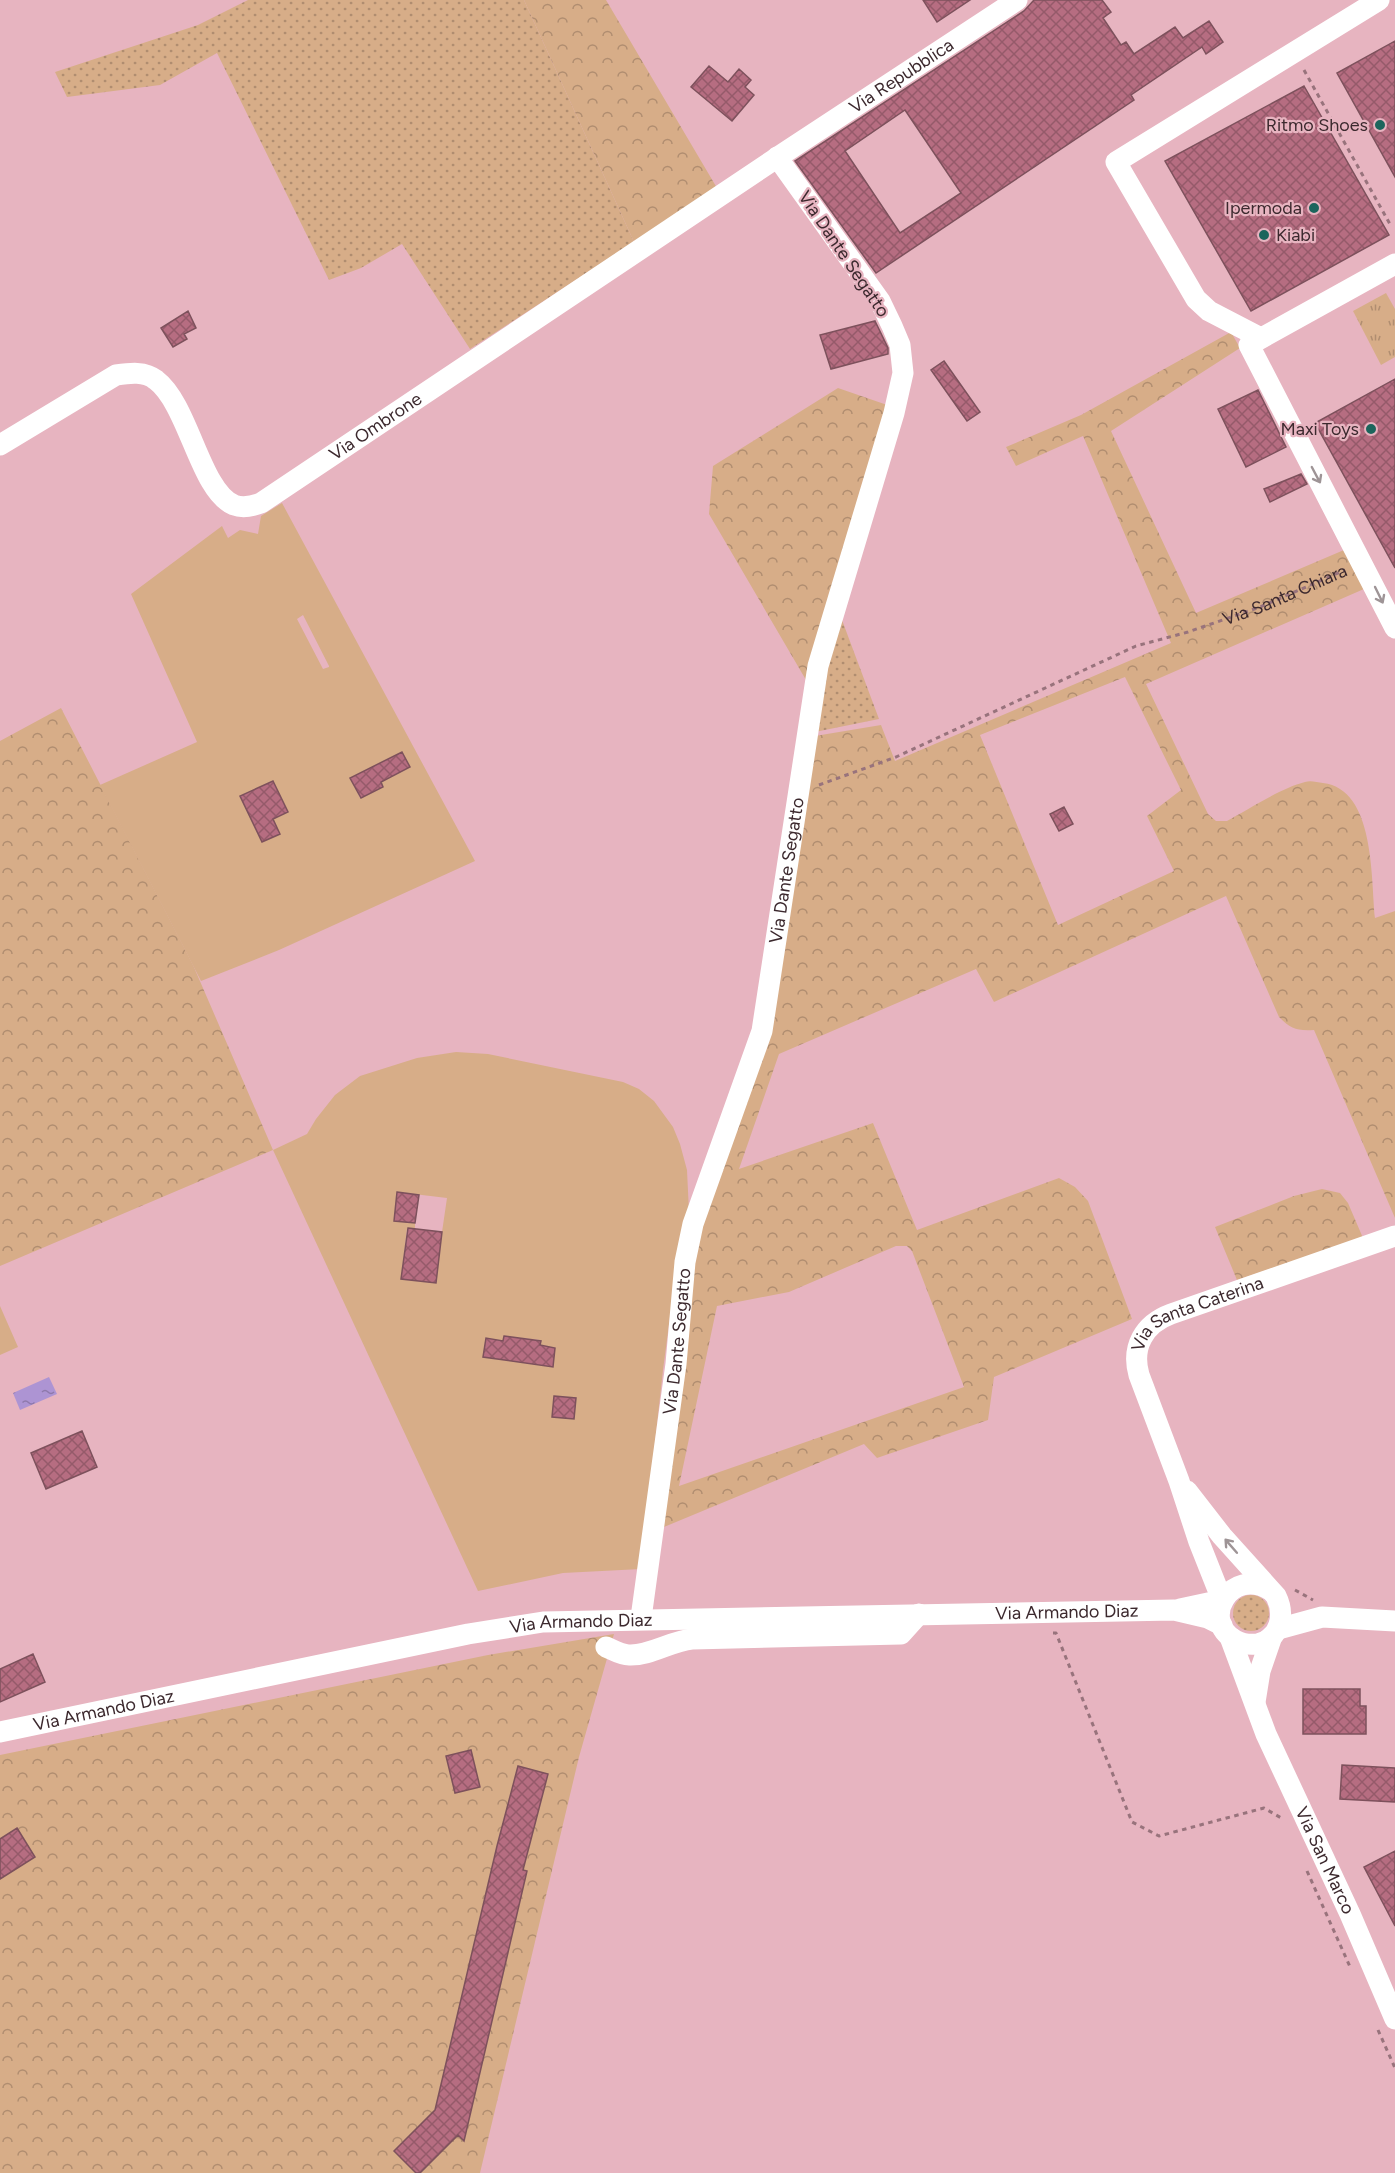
<svg xmlns="http://www.w3.org/2000/svg" width="1395" height="2173" viewBox="0 0 1395 2173" font-family="Figtree,sans-serif">
	<defs>
		<pattern id="grass-dots" width="8" height="8" patternUnits="userSpaceOnUse" patternTransform="scale(1.5)"><rect width="8" height="8" fill="#d7ad88"/><path d="M2 2h.1M6 6h.1" fill="none" stroke="#b08d70" stroke-width="1.8" stroke-linecap="round"/></pattern>
		<pattern id="forest-crowns" width="20" height="18" patternUnits="userSpaceOnUse" patternTransform="scale(1.5)"><rect width="20" height="18" fill="#d7ad88"/><path d="M2 6a3 3 0 1 1 6 0M12 15a3 3 0 1 1 6 0" fill="none" stroke="#b08d70"/></pattern>
		<pattern id="park-tufts" width="24" height="20" patternUnits="userSpaceOnUse" patternTransform="scale(1.5)"><rect width="24" height="20" fill="#d7ad88"/><path d="M3 7l-1-3M5 7V3M7 7l1-3M15 17l-1-3M17 17v-4M19 17l1-3" fill="none" stroke="#b08d70"/></pattern>
		<pattern id="water-ripples" width="26" height="14" patternUnits="userSpaceOnUse" patternTransform="scale(1.5)"><rect width="26" height="14" fill="#ad94d3"/><path d="M2 4q2-2 4 0t4 0M15 11q2-2 4 0t4 0" fill="none" stroke="#8e79ac"/></pattern>
		<pattern id="building-cross-hatch" width="8" height="8" patternUnits="userSpaceOnUse" patternTransform="scale(1.5)"><rect width="8" height="8" fill="#b66d81"/><path d="M0 0l8 8M0 8l8-8" fill="none" stroke="#955a6a"/></pattern>
	</defs>
	<rect width="100%" height="100%" fill="#e7b4c0"/>
	<path fill="url(#grass-dots)" d="M 248,0 L 524,0 L 634,242 L 470,349 L 402,244 L 361,268 L 329,280 L 217,53 L 160,85 L 67,97 L 55,72 L 198,25 Z
		M 836,604 L 879,719 L 810,733 Z
		M1233 1613a18 18 0 1 1 36 0a18 18 0 1 1-36 0Z"/>
	<path fill="url(#forest-crowns)" fill-rule="evenodd" d="M 524,0 L 606,0 L 717,188 L 634,242 Z
		M 1231,332 L 1240,348 L 1111,431 L 1196,613 L 1344,550 L 1364,589 L 1146,684 L 1208,814 L 1216,821 L 1227,821 C 1249,809 1281,788 1305,782 C 1310,780 1317,782 1323,783 C 1375,789 1371,878 1375,918 L 1395,911 L 1395,1218 L 1314,1030 C 1297,1031 1291,1029 1279,1017 L 1226,896 L 994,1002 L 976,969 L 779,1054 L 739,1169 L 873,1123 L 917,1230 L 1059,1178 L 1075,1187 L 1088,1201 L 1132,1319 L 994,1377 L 988,1420 L 877,1458 L 864,1444 L 664,1527 L 689,1261 L 768,1029 L 809,737 L 881,725 L 895,761 L 1171,643 L 1083,436 L 1016,466 L 1006,447 L 1081,415 ZM 1125,677 L 1181,790 L 1147,816 L 1174,871 L 1058,925 L 980,735 ZM 896,1246 L 907,1246 L 912,1251 L 964,1387 L 679,1486 L 717,1306 L 789,1292 Z
		M 838,388 L 893,407 L 806,680 L 709,514 L 713,466 Z
		M 61,708 L 193,965 L 273,1150 L 0,1266 L 0,741 Z
		M 1322,1189 L 1340,1193 L 1348,1203 L 1363,1238 L 1237,1280 L 1215,1227 L 1294,1196 Z
		M 614,1634 L 579,1757 L 480,2173 L 0,2173 L 0,1755 L 488,1655 Z"/>
	<path fill="url(#park-tufts)" d="M 1386,293 L 1395,309 L 1395,357 L 1381,365 L 1353,311 Z"/>
	<path fill="#d7ad88" fill-rule="evenodd" d="M 282,503 L 475,861 L 279,950 L 201,981 L 100,785 L 197,742 L 131,594 L 222,526 L 228,538 L 240,530 L 258,534 L 261,516 ZM 303,615 L 329,666 L 329,667 L 323,669 L 297,619 ZM 402,752 L 410,767 L 381,782 L 383,787 L 360,798 L 351,778 ZM 273,781 L 288,812 L 273,819 L 280,834 L 262,842 L 240,796 Z
		M 456,1052 L 488,1054 L 623,1082 L 639,1089 L 654,1101 L 673,1127 L 680,1144 L 687,1170 L 689,1212 L 680,1241 L 663,1370 L 641,1569 L 563,1573 L 478,1591 L 273,1150 L 307,1134 L 316,1119 L 335,1095 L 360,1076 L 417,1058 ZM 397,1192 L 447,1198 L 442,1232 L 401,1278 L 407,1229 L 415,1229 L 415,1223 L 394,1220 ZM 504,1336 L 540,1340 L 540,1345 L 555,1348 L 553,1366 L 484,1357 L 486,1339 L 503,1341 ZM 555,1396 L 576,1398 L 574,1419 L 552,1417 Z
		M 0,1306 L 18,1347 L 0,1355 Z"/>
	<path fill="url(#water-ripples)" d="M 49,1377 L 57,1394 L 20,1410 L 13,1393 Z"/>
	<path fill="url(#building-cross-hatch)" stroke="#7d515c" stroke-width="1.5" fill-rule="evenodd" d="M 923,0 L 970,0 L 937,22 Z
		M 1034,0 L 1102,0 L 1111,12 L 1103,18 L 1121,45 L 1126,42 L 1134,54 L 1175,27 L 1183,38 L 1209,21 L 1223,42 L 1206,54 L 1202,47 L 1131,95 L 1134,100 L 876,273 L 795,161 L 1024,11 ZM 905,110 L 961,193 L 900,233 L 845,151 Z
		M 1395,41 L 1395,177 L 1337,73 Z
		M 709,66 L 728,82 L 739,69 L 751,80 L 745,87 L 754,95 L 732,121 L 691,87 Z
		M 1304,86 L 1389,235 L 1251,311 L 1165,161 Z
		M 188,311 L 196,328 L 184,334 L 187,339 L 173,347 L 161,328 Z
		M 875,321 L 888,348 L 888,354 L 831,369 L 820,335 Z
		M 944,361 L 980,412 L 967,421 L 931,370 Z
		M 1395,379 L 1395,568 L 1315,423 Z
		M 1258,390 L 1286,447 L 1246,467 L 1218,409 Z
		M 1301,474 L 1307,484 L 1270,502 L 1264,489 Z
		M 402,752 L 410,767 L 381,782 L 383,787 L 361,798 L 350,778 Z
		M 273,781 L 288,812 L 273,819 L 280,834 L 262,842 L 240,796 Z
		M 1064,807 L 1073,824 L 1059,831 L 1050,814 Z
		M 397,1192 L 419,1195 L 415,1223 L 394,1221 Z
		M 408,1228 L 442,1232 L 436,1283 L 401,1279 Z
		M 504,1336 L 541,1341 L 540,1345 L 555,1348 L 553,1367 L 483,1357 L 486,1338 L 503,1341 Z
		M 554,1396 L 576,1398 L 574,1419 L 552,1417 Z
		M 82,1431 L 97,1467 L 46,1489 L 31,1453 Z
		M 33,1654 L 45,1682 L 0,1702 L 0,1669 Z
		M 1303,1689 L 1360,1689 L 1360,1706 L 1366,1706 L 1366,1734 L 1303,1734 Z
		M 471,1750 L 480,1787 L 455,1793 L 446,1756 Z
		M 1342,1765 L 1395,1768 L 1395,1802 L 1340,1799 Z
		M 518,1766 L 548,1774 L 523,1870 L 527,1871 L 464,2141 L 458,2135 L 420,2173 L 416,2173 L 394,2151 L 435,2110 L 497,1846 Z
		M 17,1828 L 35,1857 L 0,1879 L 0,1839 Z
		M 1395,1851 L 1395,1926 L 1364,1867 Z"/>
	<g fill="none" stroke-linecap="round" stroke-linejoin="round">
		<g stroke="#98737c" stroke-width="3" stroke-dasharray="4.5 4.5" stroke-linecap="butt">
			<path d="M 1304,70 L 1391,226"/>
			<path id="s1" d="M 819,785 L 896,757 L 1136,646 L 1188,632 L 1260,607 L 1345,570"/>
			<path d="M 1295,1590 L 1313,1600"/>
			<path d="M 1053,1633 L 1056,1633 L 1132,1822 L 1159,1836 L 1264,1808 L 1283,1819"/>
			<path d="M 1307,1871 L 1351,1969"/>
			<path d="M 1378,2030 L 1395,2068"/>
		</g>
		<g stroke="#fff" stroke-width="21">
			<path d="M 1395,264 L 1249,345 L 1395,628"/>
			<path d="M 1261,338 L 1209,311 L 1196,299 L 1116,162 L 1379,0"/>
			<path id="s2" d="M 0,445 L 116,375 C 130,373 145,371 156,380 C 189,405 200,491 234,505 C 242,508 253,506 261,503 L 784,153 L 1017,0"/>
			<path d="M 1187,1491 L 1222,1536 L 1276,1596 C 1285,1614 1281,1638 1258,1644 C 1250,1645 1242,1644 1235,1640 C 1199,1620 1231,1566 1270,1590"/>
			<path id="s3" d="M 1180,1609 L 1222,1600 L 1199,1542 L 1179,1481 L 1139,1375 C 1131,1347 1144,1324 1171,1314 L 1395,1236"/>
			<path id="s4" d="M 641,1618 L 676,1364 L 685,1262 L 693,1224 L 762,1031 L 818,666 L 894,413 L 903,373 L 900,345 L 892,326 L 880,301 L 777,157"/>
			<path d="M 1278,1629 L 1322,1617 L 1395,1621"/>
			<path id="s5" d="M 1230,1637 L 1266,1734 L 1350,1914 L 1395,2019"/>
			<path d="M 606,1647 C 613,1650 621,1655 629,1655 C 650,1656 671,1641 692,1639 L 901,1634 L 919,1614"/>
			<path d="M 1255,1702 L 1260,1671 L 1272,1636"/>
			<path id="s6" d="M 0,1732 L 468,1634 L 543,1622 L 1174,1610 L 1208,1618 L 1222,1625"/>
		</g>
	</g>
	<defs><path id="oneway-shaft" d="M-6 0H5M1.5-3L5.5 0L1.5 3" fill="none" stroke-width="1.6" stroke-linecap="round" stroke-linejoin="round" transform="scale(1.5)"/></defs>
	<g stroke="#9e9496">
		<use href="#oneway-shaft" transform="translate(1316 475) rotate(62)"/>
		<use href="#oneway-shaft" transform="translate(1379 595) rotate(64)"/>
		<use href="#oneway-shaft" transform="translate(1231 1546) rotate(-131)"/>
	</g>
	<g fill="#1c655c" stroke="#e7b4c0" stroke-width="2">
		<circle cx="1380" cy="125" r="6"/>
		<circle cx="1314" cy="208" r="6"/>
		<circle cx="1264" cy="235" r="6"/>
		<circle cx="1371" cy="429" r="6"/>
	</g>
	<g text-anchor="middle" stroke-width="4.5" stroke-linejoin="round" paint-order="stroke">
		<g font-size="18" fill="#3c292e" stroke="#e7b4c0">
			<text dy="6" stroke="none"><textPath href="#s2" startOffset="1124">Via Repubblica</textPath></text>
			<text transform="translate(844 254) rotate(56)" y="6">Via Dante Segatto</text>
			<text dy="6" stroke="none"><textPath href="#s2" startOffset="492">Via Ombrone</textPath></text>
			<text dy="6" stroke="none"><textPath href="#s1" startOffset="504">Via Santa Chiara</textPath></text>
			<text dy="6" stroke="none"><textPath href="#s4" startOffset="765">Via Dante Segatto</textPath></text>
			<text dy="6" stroke="none"><textPath href="#s3" startOffset="382">Via Santa Caterina</textPath></text>
			<text dy="6" stroke="none"><textPath href="#s4" startOffset="279">Via Dante Segatto</textPath></text>
			<text dy="6" stroke="none"><textPath href="#s6" startOffset="1078">Via Armando Diaz</textPath></text>
			<text dy="6" stroke="none"><textPath href="#s6" startOffset="592">Via Armando Diaz</textPath></text>
			<text dy="6" stroke="none"><textPath href="#s6" startOffset="106">Via Armando Diaz</textPath></text>
			<text dy="6" stroke="none"><textPath href="#s5" startOffset="243">Via San Marco</textPath></text>
		</g>
		<g font-size="18" fill="#3c292e" stroke="#e7b4c0" text-anchor="end">
			<text x="1368" y="131">Ritmo Shoes</text>
			<text x="1302" y="214">Ipermoda</text>
			<text x="1276" y="241" text-anchor="start">Kiabi</text>
			<text x="1359" y="435">Maxi Toys</text>
		</g>
	</g>
</svg>
